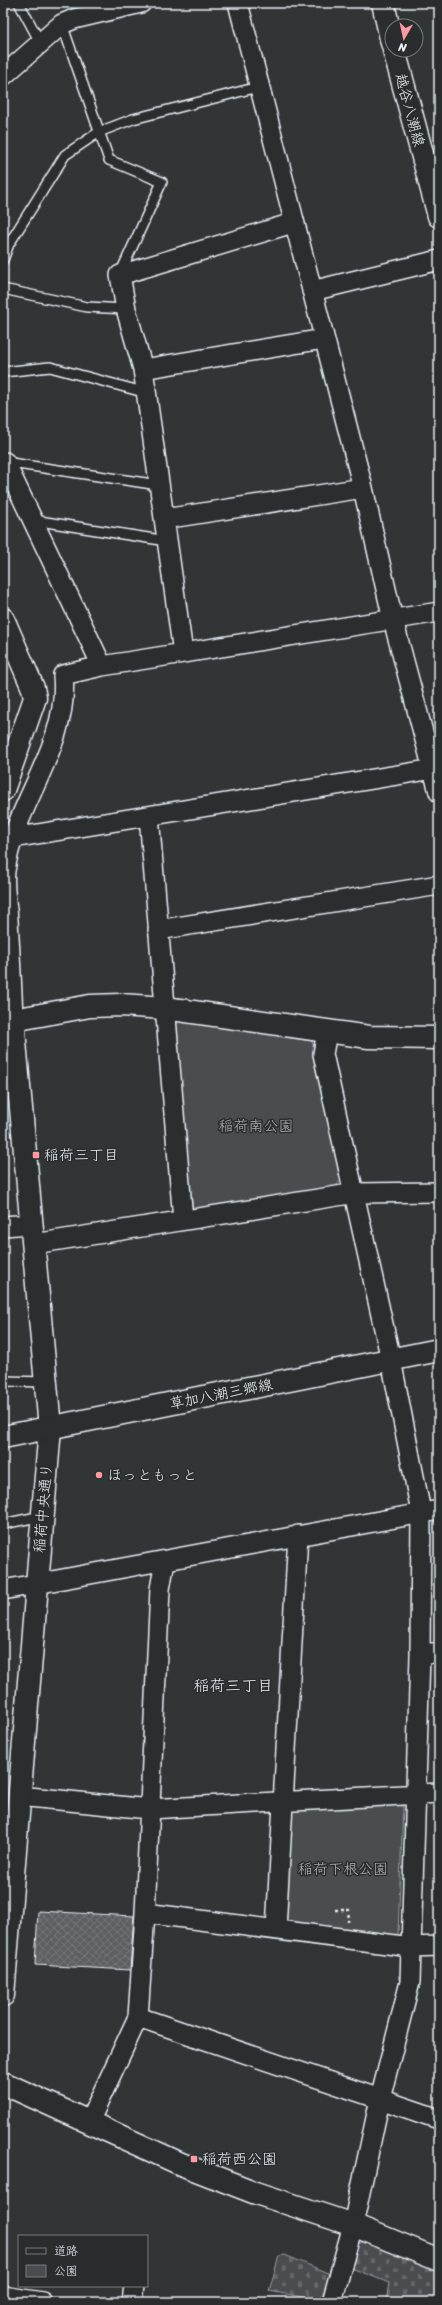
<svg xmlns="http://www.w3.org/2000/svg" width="442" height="2305" viewBox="0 0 442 2305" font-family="Sriracha,'Klee One',sans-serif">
	<defs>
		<pattern id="cemetery-stones" width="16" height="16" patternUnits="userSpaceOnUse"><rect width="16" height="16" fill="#494d4f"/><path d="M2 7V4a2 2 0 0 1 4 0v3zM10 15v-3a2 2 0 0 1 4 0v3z" fill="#636769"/></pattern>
		<pattern id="building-cross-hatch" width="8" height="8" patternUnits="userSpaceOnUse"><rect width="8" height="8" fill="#5c6063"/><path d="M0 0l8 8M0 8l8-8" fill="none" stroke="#73777a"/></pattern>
	</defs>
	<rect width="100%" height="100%" fill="#323536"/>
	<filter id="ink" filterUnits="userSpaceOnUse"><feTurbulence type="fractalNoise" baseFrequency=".025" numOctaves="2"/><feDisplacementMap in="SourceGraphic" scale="8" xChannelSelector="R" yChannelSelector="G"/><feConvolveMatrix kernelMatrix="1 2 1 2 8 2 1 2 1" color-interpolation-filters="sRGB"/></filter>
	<g filter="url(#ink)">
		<path fill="#494d4f" stroke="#989fa4" d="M 179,1020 L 312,1041 L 342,1179 L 334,1188 L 198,1211 L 190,1204 L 174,1025 Z
			M 396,1802 L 403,1807 L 398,1934 L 395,1938 L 287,1923 L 282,1917 L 288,1815 L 294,1809 Z"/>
		<path fill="url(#cemetery-stones)" stroke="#989fa4" d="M 365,2241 L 439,2270 L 439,2302 L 386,2302 L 389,2283 L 349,2267 L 354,2245 Z
			M 285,2255 L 330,2274 L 322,2302 L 313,2302 L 307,2298 L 269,2291 L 279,2256 Z"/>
		<path fill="url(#building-cross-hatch)" stroke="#e8f1f8" d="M 38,1911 L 134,1916 L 130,1970 L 35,1965 Z"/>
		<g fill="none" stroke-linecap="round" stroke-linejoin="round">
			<g stroke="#e8f1f8" stroke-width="12">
				<path id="service" d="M 19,3 L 40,42
					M 62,24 L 109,160 L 162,182 L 120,274
					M 3,260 L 9,244 L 65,155 L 99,132 L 133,119 L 258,87
					M 3,289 L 87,307 L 126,309
					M 3,372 L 50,367 L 147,393
					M 4,462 L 159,485
					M 33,520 L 167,541
					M 3,1381 L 46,1382
					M 3,1524 L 42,1516"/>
			</g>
			<g stroke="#e8f1f8" stroke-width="22">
				<path id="minor" d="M 238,3 L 363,488 L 393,620 L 439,792
					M 3,76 L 62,24 L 74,19 L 141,3
					M 312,291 L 439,260
					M 143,369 L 324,339
					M 5,462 L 102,666
					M 164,519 L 363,488
					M 183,653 L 143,369 L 126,309 L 120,275 L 293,223
					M 149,816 L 183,1220
					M 13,838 L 434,769
					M 158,930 L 439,885
					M 3,1024 L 13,1020 C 12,987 10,953 8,920 C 7,905 3,887 5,871 C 14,803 70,746 63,675 L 102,666 L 439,612
					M 327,1032 L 323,1054 L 391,1360 L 421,1512 L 420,1655 L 410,1982 L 380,2099 L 353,2225 L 332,2302
					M 3,1226 L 31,1224
					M 34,1244 L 356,1193 L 439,1192
					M 3,1590 L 439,1510
					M 420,1655 L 439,1652
					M 19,1796 L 149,1809 L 439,1793
					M 145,1913 L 411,1947 L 439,1946
					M 276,1929 L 298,1535
					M 138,2017 L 439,2119
					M 89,2122 L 138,2017 L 145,1913 L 160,1589 L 165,1561
					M 3,2296 L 42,2302
					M 132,2302 L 134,2286"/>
			</g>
			<g stroke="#e8f1f8" stroke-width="25">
				<path id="tertiary" d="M 3,619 L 33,688 L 35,698 L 3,790
					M 3,1995 L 50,1428 L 13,1020 L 90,1006 L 121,1005 L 165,1008 L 369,1037 L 439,1038
					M 3,2083 L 181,2164 L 256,2193 L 353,2225 L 439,2260"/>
			</g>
			<g stroke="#e8f1f8" stroke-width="25">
				<path id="secondary" d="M 383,3 L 392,43
					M 394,50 L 439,216
					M 3,1437 L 439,1350"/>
			</g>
			<path stroke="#e8f1f8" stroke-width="2.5" stroke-dasharray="3 3" stroke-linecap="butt" d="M 335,1910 L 349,1910 L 348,1922"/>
			<use href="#service" stroke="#2a2d2e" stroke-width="9"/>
			<use href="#minor" stroke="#2a2d2e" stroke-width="19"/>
			<use href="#tertiary" stroke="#2a2d2e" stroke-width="22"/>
			<use href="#secondary" stroke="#2a2d2e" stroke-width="22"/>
		</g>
	</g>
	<g fill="#ff9aa2" stroke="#2a2d2e" stroke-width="1.5">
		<rect x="32" y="1151" width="8" height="8" rx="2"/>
		<circle cx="99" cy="1475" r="4"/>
		<rect x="190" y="2155" width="8" height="8" rx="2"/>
	</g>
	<g text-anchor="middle" stroke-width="3" stroke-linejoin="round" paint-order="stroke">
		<g font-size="15" fill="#e8f1f8" stroke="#2a2d2e">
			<text transform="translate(410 110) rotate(75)" y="5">越谷八潮線</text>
			<text transform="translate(221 1394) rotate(-11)" y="5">草加八潮三郷線</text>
			<text transform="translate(43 1508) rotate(-85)" y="5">稲荷中央通り</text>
		</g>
		<g font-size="15" fill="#b0b8bd" stroke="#2a2d2e">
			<text x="256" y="1131">稲荷南公園</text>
			<text x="343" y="1874">稲荷下根公園</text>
		</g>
		<g font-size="15" fill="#e8f1f8" stroke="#2a2d2e" text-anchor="start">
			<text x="44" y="1160">稲荷三丁目</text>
			<text x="107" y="1480">ほっともっと</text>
			<text x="202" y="2164">稲荷西公園</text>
		</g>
		<g font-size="16" fill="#e8f1f8" stroke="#2a2d2e">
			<text x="233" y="1691">稲荷三丁目</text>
		</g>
	</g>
	<rect width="442" height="2305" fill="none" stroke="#2a2d2e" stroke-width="16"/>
	<rect x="8" y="8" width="426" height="2289" fill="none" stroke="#e8f1f8" stroke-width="1.5" filter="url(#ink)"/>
	<rect x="18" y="2235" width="130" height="52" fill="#2a2d2e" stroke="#767b7f"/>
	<rect x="26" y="2248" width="20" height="6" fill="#2a2d2e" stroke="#767b7f"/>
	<text x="54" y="2255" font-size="12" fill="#e8f1f8">道路</text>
	<rect x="26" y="2265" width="20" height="12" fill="#494d4f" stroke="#767b7f"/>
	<text x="54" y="2275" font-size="12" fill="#e8f1f8">公園</text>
	<g transform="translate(404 38) rotate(189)"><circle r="19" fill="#2a2d2e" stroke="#767b7f"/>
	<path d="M0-3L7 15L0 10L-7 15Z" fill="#ff9aa2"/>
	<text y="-6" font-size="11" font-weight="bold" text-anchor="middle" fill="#e8f1f8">N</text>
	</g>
</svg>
